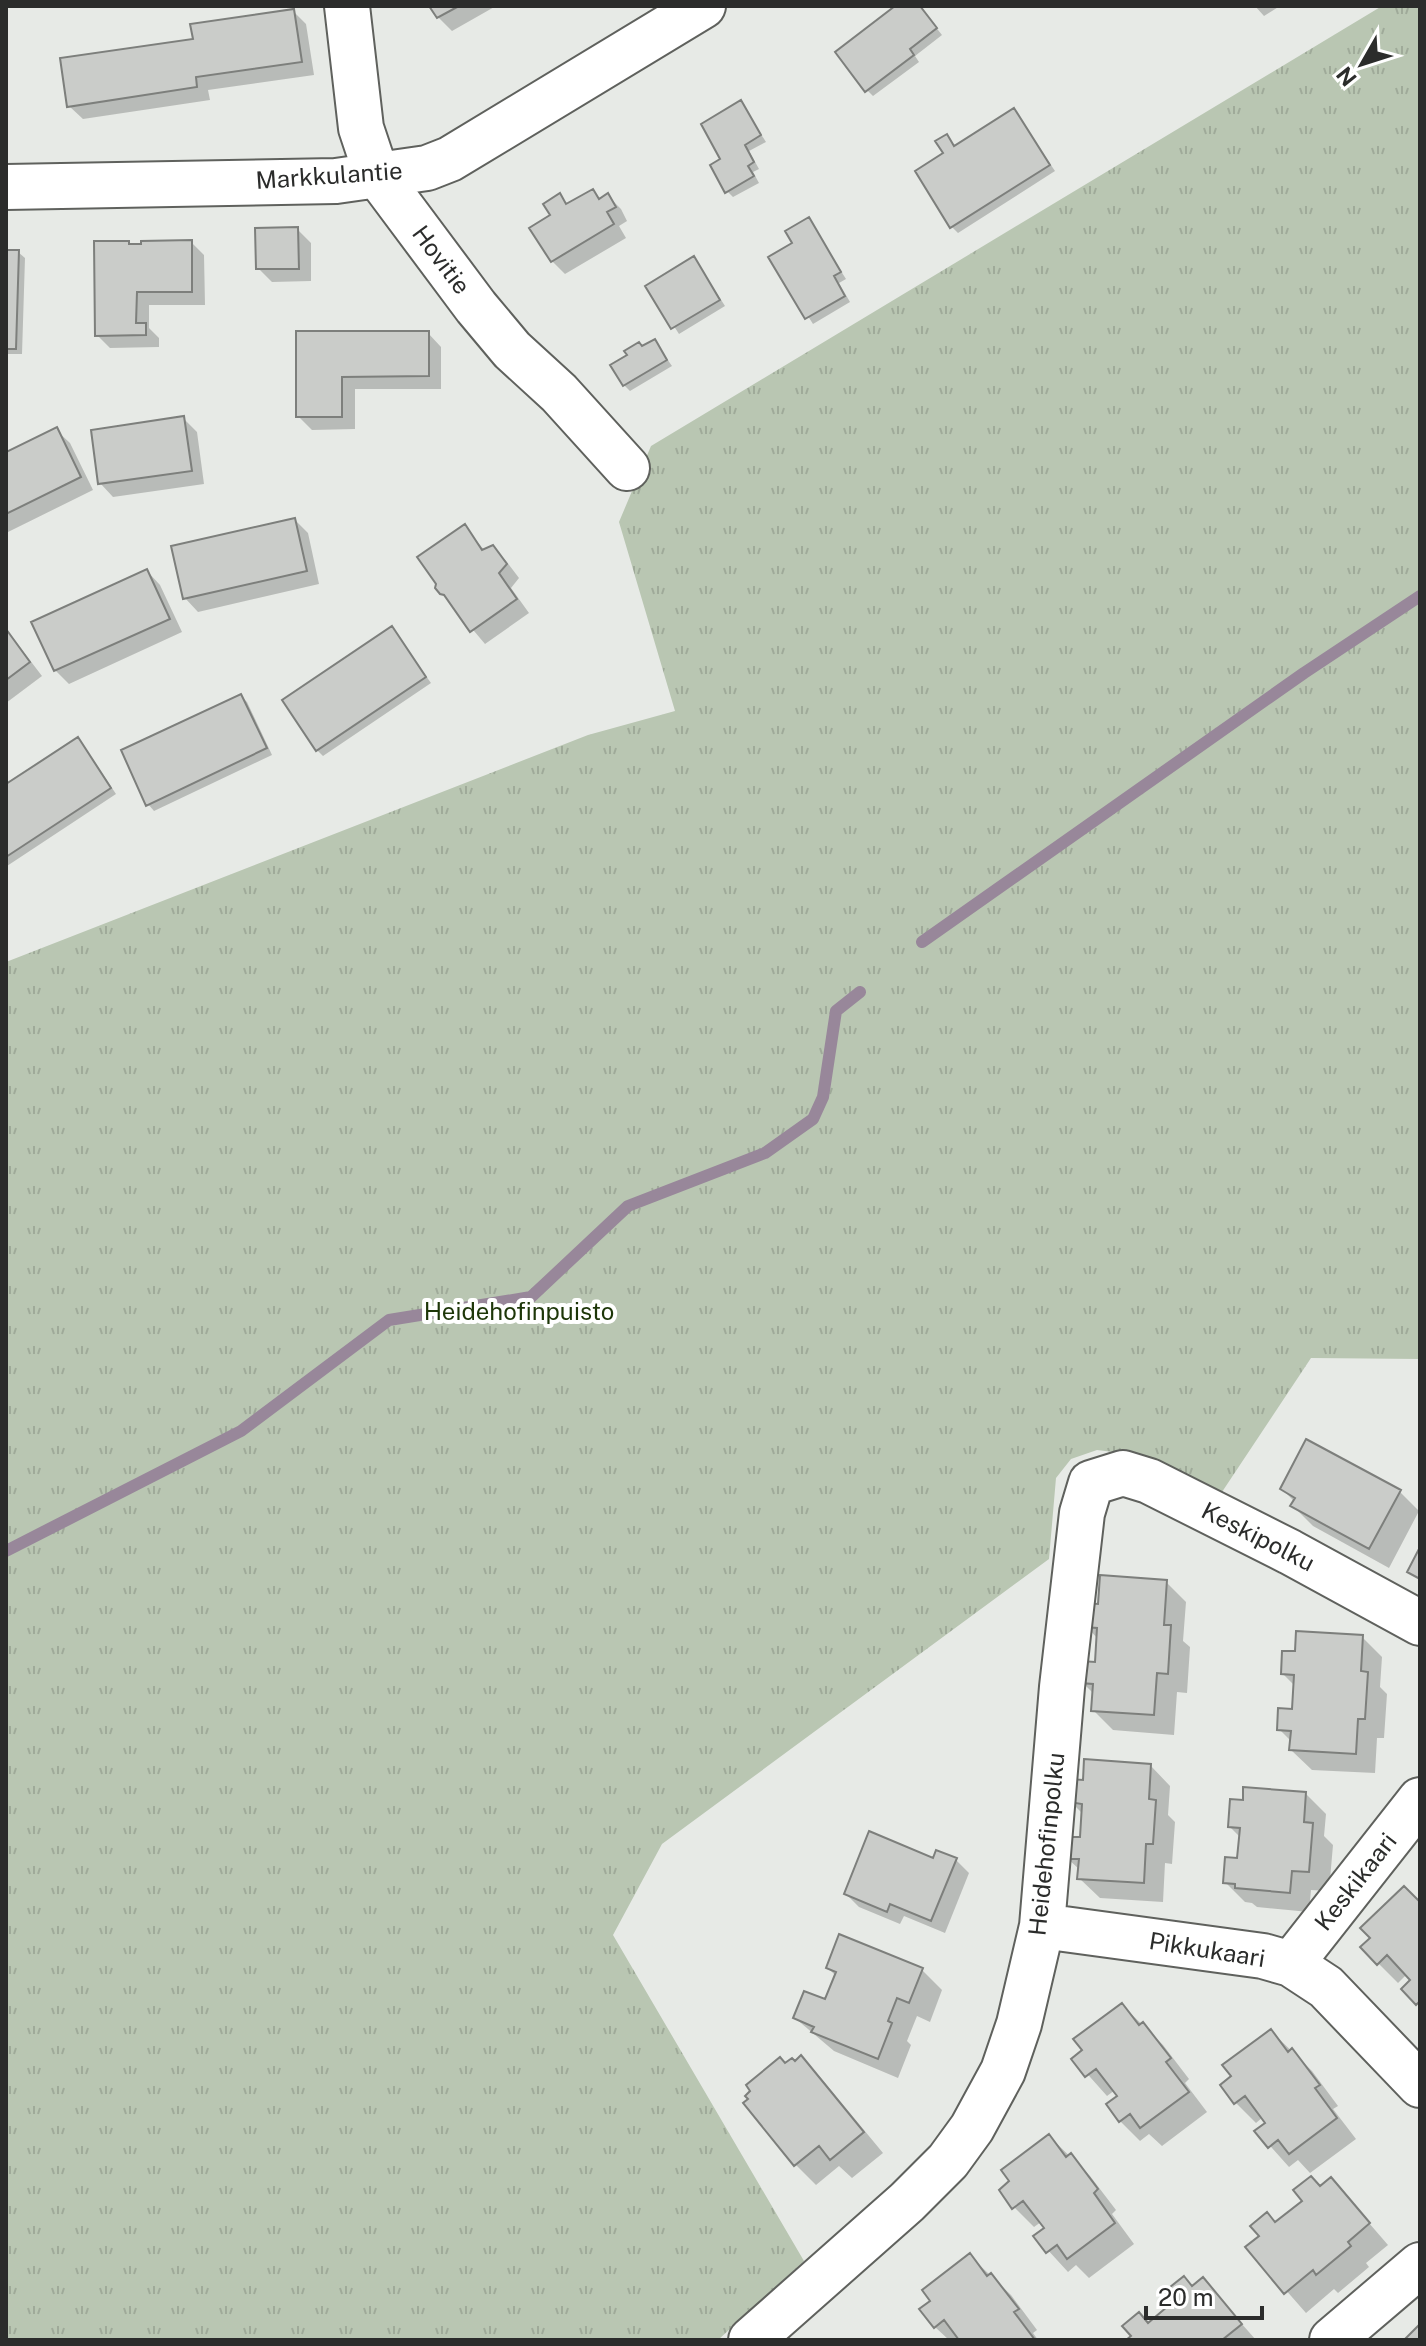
<svg xmlns="http://www.w3.org/2000/svg" width="1426" height="2346" viewBox="0 0 1426 2346" font-family="'Public Sans',sans-serif">
	<defs>
		<pattern id="park-tufts" width="24" height="20" patternUnits="userSpaceOnUse" patternTransform="scale(2)"><rect width="24" height="20" fill="#b9c6b2"/><path d="M3 7l-1-3M5 7V3M7 7l1-3M15 17l-1-3M17 17v-4M19 17l1-3" fill="none" stroke="#9faa99"/></pattern>
	</defs>
	<rect width="100%" height="100%" fill="#e7eae6"/>
	<path fill="url(#park-tufts)" d="M 1382,6 L 1420,6 L 1420,1359 L 1311,1358 L 1218,1498 L 1121,1453 L 1097,1450 L 1071,1459 L 1056,1478 L 1049,1559 L 662,1844 L 613,1935 L 804,2261 L 718,2340 L 6,2340 L 6,962 L 588,735 L 675,711 L 619,522 L 651,446 Z"/>
	<path fill="#0003" d="M 432,6 L 496,6 L 452,31 L 438,17 Z
		M 898,6 L 919,6 L 942,35 L 915,56 L 919,62 L 873,96 L 867,90 Z
		M 1255,6 L 1280,6 L 1264,16 Z
		M 293,11 L 306,24 L 314,75 L 208,90 L 210,100 L 83,119 L 69,106 L 195,41 Z
		M 741,103 L 766,142 L 749,151 L 759,169 L 753,172 L 759,183 L 733,197 L 727,191 L 723,160 Z
		M 1014,111 L 1055,171 L 958,233 L 952,227 L 946,137 L 955,147 Z
		M 592,191 L 601,200 L 608,196 L 621,209 L 627,221 L 619,226 L 626,238 L 565,274 L 552,261 L 552,216 L 559,196 L 569,205 Z
		M 808,219 L 846,279 L 839,283 L 850,302 L 813,324 L 771,258 L 795,244 Z
		M 297,229 L 311,243 L 311,281 L 272,282 L 258,268 Z
		M 191,242 L 204,255 L 205,305 L 149,305 L 149,328 L 159,338 L 159,347 L 110,348 L 97,335 L 128,243 L 131,246 Z
		M 6,252 L 18,252 L 25,258 L 22,354 L 6,354 Z
		M 694,258 L 725,306 L 679,334 L 648,286 Z
		M 298,333 L 428,333 L 441,347 L 441,389 L 355,389 L 355,429 L 312,430 L 298,416 Z
		M 655,342 L 672,366 L 630,391 L 624,385 L 643,348 Z
		M 184,419 L 197,432 L 204,484 L 113,497 L 100,483 Z
		M 56,430 L 70,443 L 93,490 L 6,533 L 6,455 Z
		M 295,520 L 308,533 L 319,584 L 198,612 L 185,598 Z
		M 465,527 L 485,551 L 493,547 L 506,561 L 519,578 L 511,588 L 529,613 L 485,644 L 442,593 Z
		M 147,571 L 160,585 L 182,632 L 69,684 L 55,670 Z
		M 6,629 L 42,676 L 6,703 Z
		M 392,629 L 431,683 L 323,756 L 317,750 Z
		M 241,696 L 247,702 L 272,755 L 154,811 L 148,804 Z
		M 84,746 L 116,794 L 7,866 L 6,787 Z
		M 1282,1489 L 1399,1491 L 1419,1511 L 1389,1568 L 1313,1526 L 1293,1506 L 1295,1502 Z
		M 1166,1582 L 1186,1602 L 1183,1641 L 1190,1647 L 1187,1693 L 1177,1692 L 1174,1735 L 1113,1730 L 1093,1710 L 1094,1694 L 1082,1682 L 1096,1664 L 1098,1639 L 1086,1626 L 1100,1606 Z
		M 1362,1637 L 1382,1657 L 1380,1687 L 1387,1694 L 1384,1738 L 1377,1738 L 1375,1773 L 1312,1770 L 1291,1750 L 1292,1742 L 1279,1729 L 1294,1711 L 1295,1686 L 1283,1674 Z
		M 1150,1765 L 1170,1786 L 1168,1815 L 1175,1822 L 1172,1864 L 1165,1863 L 1163,1902 L 1100,1898 L 1079,1878 L 1080,1870 L 1067,1858 L 1081,1840 L 1083,1814 L 1071,1802 L 1085,1782 Z
		M 1306,1794 L 1326,1814 L 1324,1836 L 1333,1845 L 1329,1891 L 1311,1890 L 1309,1912 L 1257,1907 L 1252,1903 L 1245,1902 L 1225,1882 L 1239,1860 L 1241,1838 L 1230,1827 L 1244,1802 Z
		M 956,1860 L 969,1873 L 945,1933 L 904,1916 L 900,1924 L 859,1907 L 846,1894 Z
		M 1420,1905 L 1420,2006 L 1403,1989 L 1413,1980 L 1407,1974 L 1398,1983 L 1363,1948 Z
		M 828,1968 L 922,1970 L 942,1990 L 930,2022 L 917,2016 L 907,2041 L 911,2045 L 898,2078 L 834,2051 L 795,2018 L 826,2002 L 836,1976 Z
		M 1122,2005 L 1163,2045 L 1189,2079 L 1185,2083 L 1207,2112 L 1162,2146 L 1149,2134 L 1140,2141 L 1120,2121 L 1119,2097 L 1115,2090 L 1107,2096 L 1074,2059 L 1084,2051 Z
		M 1271,2031 L 1312,2071 L 1338,2106 L 1333,2109 L 1356,2139 L 1310,2173 L 1298,2160 L 1289,2167 L 1257,2131 L 1268,2123 L 1263,2117 L 1256,2123 L 1236,2103 Z
		M 801,2058 L 821,2078 L 883,2153 L 852,2178 L 839,2166 L 816,2185 L 796,2165 L 745,2104 L 753,2091 L 786,2065 L 795,2064 Z
		M 1049,2136 L 1090,2176 L 1116,2210 L 1112,2214 L 1134,2244 L 1089,2278 L 1076,2265 L 1068,2272 L 1035,2236 L 1046,2228 L 1041,2222 L 1034,2227 L 1014,2207 Z
		M 1331,2179 L 1388,2245 L 1366,2263 L 1369,2267 L 1338,2293 L 1334,2289 L 1306,2313 L 1248,2247 Z
		M 970,2256 L 1011,2295 L 1037,2330 L 1033,2333 L 1038,2340 L 949,2340 L 935,2327 L 933,2301 Z
		M 1203,2280 L 1256,2340 L 1129,2340 L 1193,2288 Z"/>
	<g fill="none" stroke-linecap="round" stroke-linejoin="round">
		<path stroke="#98879a" stroke-width="12" d="M 922,942 L 1304,673 L 1420,596
			M 6,1551 L 241,1431 L 389,1320 L 531,1297 L 628,1206 L 765,1153 L 813,1119 L 823,1097 L 836,1011 L 860,992"/>
	</g>
	<path fill="#caccc9" stroke="#7d7f7c" stroke-width="2" d="M 429,6 L 459,6 L 437,18 Z
		M 895,6 L 920,6 L 937,28 L 910,49 L 914,55 L 865,92 L 835,52 Z
		M 294,9 L 302,62 L 196,77 L 197,87 L 67,107 L 60,58 L 193,39 L 190,24 Z
		M 741,100 L 761,135 L 745,145 L 754,162 L 748,166 L 754,176 L 725,193 L 710,165 L 720,159 L 701,124 Z
		M 1014,108 L 1050,165 L 950,228 L 915,171 L 943,153 L 935,141 L 947,134 L 954,146 Z
		M 593,189 L 599,199 L 608,193 L 616,207 L 607,212 L 614,224 L 551,262 L 529,228 L 550,215 L 543,204 L 560,193 L 566,204 Z
		M 809,217 L 841,272 L 834,276 L 845,296 L 805,319 L 768,257 L 792,243 L 785,231 Z
		M 298,227 L 299,269 L 256,269 L 255,228 Z
		M 192,240 L 192,292 L 137,292 L 136,323 L 146,323 L 146,335 L 95,336 L 94,241 L 129,241 L 129,244 L 141,244 L 141,241 Z
		M 6,250 L 19,250 L 16,349 L 6,349 Z
		M 694,256 L 720,300 L 671,329 L 645,286 Z
		M 296,331 L 429,331 L 429,376 L 342,377 L 342,417 L 296,417 Z
		M 655,339 L 667,360 L 623,386 L 610,365 L 627,355 L 624,351 L 639,342 L 642,346 Z
		M 184,416 L 192,471 L 98,484 L 91,430 Z
		M 57,427 L 81,477 L 6,514 L 6,452 Z
		M 295,518 L 307,571 L 183,599 L 171,546 Z
		M 465,524 L 482,550 L 493,545 L 507,564 L 499,573 L 517,599 L 470,632 L 444,595 L 440,594 L 435,588 L 436,584 L 417,557 Z
		M 147,569 L 170,619 L 54,671 L 31,622 Z
		M 392,626 L 426,677 L 316,751 L 282,700 Z
		M 6,629 L 30,662 L 6,680 Z
		M 241,694 L 267,748 L 146,806 L 121,750 Z
		M 78,737 L 111,788 L 6,857 L 6,784 Z
		M 1306,1439 L 1401,1490 L 1369,1549 L 1290,1506 L 1295,1498 L 1280,1489 Z
		M 1420,1547 L 1420,1579 L 1407,1572 Z
		M 1100,1575 L 1167,1580 L 1164,1625 L 1171,1625 L 1168,1674 L 1157,1673 L 1154,1715 L 1091,1711 L 1093,1684 L 1080,1683 L 1081,1661 L 1095,1662 L 1097,1628 L 1084,1627 L 1085,1603 L 1098,1604 Z
		M 1296,1631 L 1363,1635 L 1361,1671 L 1368,1672 L 1365,1719 L 1358,1719 L 1356,1754 L 1289,1750 L 1291,1731 L 1277,1730 L 1278,1708 L 1292,1709 L 1294,1675 L 1281,1674 L 1282,1651 L 1295,1651 Z
		M 1084,1759 L 1151,1764 L 1149,1799 L 1156,1800 L 1153,1844 L 1146,1844 L 1144,1883 L 1077,1879 L 1079,1859 L 1065,1859 L 1066,1837 L 1080,1837 L 1082,1804 L 1069,1802 L 1070,1779 L 1083,1780 Z
		M 1243,1787 L 1306,1792 L 1304,1822 L 1313,1823 L 1309,1872 L 1292,1871 L 1290,1893 L 1235,1888 L 1235,1884 L 1223,1883 L 1225,1857 L 1237,1858 L 1240,1828 L 1228,1827 L 1230,1799 L 1243,1800 Z
		M 869,1831 L 933,1858 L 936,1850 L 957,1858 L 931,1921 L 890,1904 L 887,1912 L 844,1894 Z
		M 1404,1886 L 1420,1902 L 1420,2001 L 1416,2005 L 1401,1989 L 1410,1980 L 1387,1955 L 1377,1965 L 1360,1947 L 1370,1938 L 1360,1928 Z
		M 839,1934 L 923,1968 L 909,2003 L 897,1998 L 888,2021 L 892,2023 L 878,2059 L 811,2032 L 814,2027 L 793,2018 L 804,1991 L 825,1999 L 836,1972 L 826,1968 Z
		M 1122,2003 L 1139,2025 L 1143,2022 L 1171,2058 L 1166,2062 L 1189,2092 L 1140,2128 L 1130,2114 L 1119,2122 L 1106,2104 L 1117,2096 L 1096,2069 L 1085,2077 L 1071,2059 L 1082,2050 L 1073,2039 Z
		M 1271,2029 L 1288,2052 L 1292,2048 L 1320,2085 L 1315,2088 L 1337,2118 L 1289,2154 L 1278,2140 L 1268,2148 L 1254,2131 L 1265,2123 L 1245,2096 L 1234,2104 L 1220,2085 L 1231,2076 L 1222,2065 Z
		M 801,2055 L 864,2132 L 830,2160 L 819,2146 L 794,2166 L 743,2103 L 748,2099 L 745,2096 L 750,2091 L 746,2085 L 780,2057 L 785,2063 L 792,2058 L 795,2061 Z
		M 1049,2134 L 1066,2157 L 1071,2153 L 1098,2189 L 1094,2193 L 1115,2223 L 1067,2259 L 1057,2245 L 1046,2253 L 1033,2236 L 1044,2228 L 1023,2201 L 1012,2209 L 999,2190 L 1009,2181 L 1001,2170 Z
		M 1311,2176 L 1320,2186 L 1331,2177 L 1370,2223 L 1348,2242 L 1351,2246 L 1316,2275 L 1313,2270 L 1284,2294 L 1245,2247 L 1259,2236 L 1250,2226 L 1267,2212 L 1275,2222 L 1302,2201 L 1293,2190 Z
		M 970,2253 L 987,2276 L 991,2273 L 1019,2309 L 1014,2312 L 1035,2340 L 959,2340 L 944,2320 L 934,2328 L 919,2309 L 930,2301 L 922,2290 Z
		M 1184,2276 L 1192,2286 L 1203,2277 L 1242,2324 L 1222,2340 L 1126,2340 L 1131,2336 L 1122,2326 L 1139,2312 L 1148,2323 L 1174,2301 L 1165,2291 Z
		M 1420,2324 L 1420,2340 L 1404,2340 Z"/>
	<g fill="none" stroke-linecap="round" stroke-linejoin="round">
		<g stroke="#5f615d" stroke-width="48">
			<path id="street" d="M 347,6 L 361,128 L 376,173 L 476,307 L 512,350 L 559,393 L 627,468
				M 6,187 L 336,181 L 427,168 L 450,159 L 703,6
				M 1042,1926 L 1263,1956 L 1291,1964 L 1326,1987 L 1420,2085
				M 1291,1964 L 1420,1800
				M 751,2340 L 907,2202 L 948,2161 L 972,2128 L 1003,2071 L 1019,2024 L 1042,1926 L 1062,1687 L 1082,1513 L 1091,1483 L 1123,1473 L 1149,1481 L 1290,1552 L 1420,1623
				M 1332,2340 L 1420,2265"/>
		</g>
		<use href="#street" stroke="#fff" stroke-width="44"/>
	</g>
	<g text-anchor="middle" stroke-width="8" stroke-linejoin="round" paint-order="stroke">
		<g font-size="24" fill="#2b2c2b" stroke="#fff">
			<text transform="translate(329 176) rotate(-4)" y="8">Markkulantie</text>
			<text transform="translate(441 260) rotate(53)" y="8">Hovitie</text>
			<text transform="translate(1258 1537) rotate(27)" y="8">Keskipolku</text>
			<text transform="translate(1047 1844) rotate(-84)" y="8">Heidehofinpolku</text>
			<text transform="translate(1356 1882) rotate(-52)" y="8">Keskikaari</text>
			<text transform="translate(1207 1950) rotate(9)" y="8">Pikkukaari</text>
		</g>
		<g font-size="24" fill="#1d3608" stroke="#fff">
			<text x="519" y="1320">Heidehofinpuisto</text>
		</g>
	</g>
	<rect width="1426" height="2346" fill="none" stroke="#2b2c2b" stroke-width="16"/>
	<g transform="translate(1362 64) rotate(231)" stroke="#ffffff" stroke-width="6" paint-order="stroke">
	<path d="M0-6L14 30L0 20L-14 30Z" fill="#2b2c2b"/>
	<text y="-12" font-size="22" font-weight="bold" text-anchor="middle" fill="#2b2c2b">N</text>
	</g>
	<path d="M1146 2306v12h116v-12" fill="none" stroke="#2b2c2b" stroke-width="4"/>
	<text x="1158" y="2306" font-size="24" fill="#2b2c2b" stroke="#ffffff" stroke-width="6" paint-order="stroke">20 m</text>
</svg>
